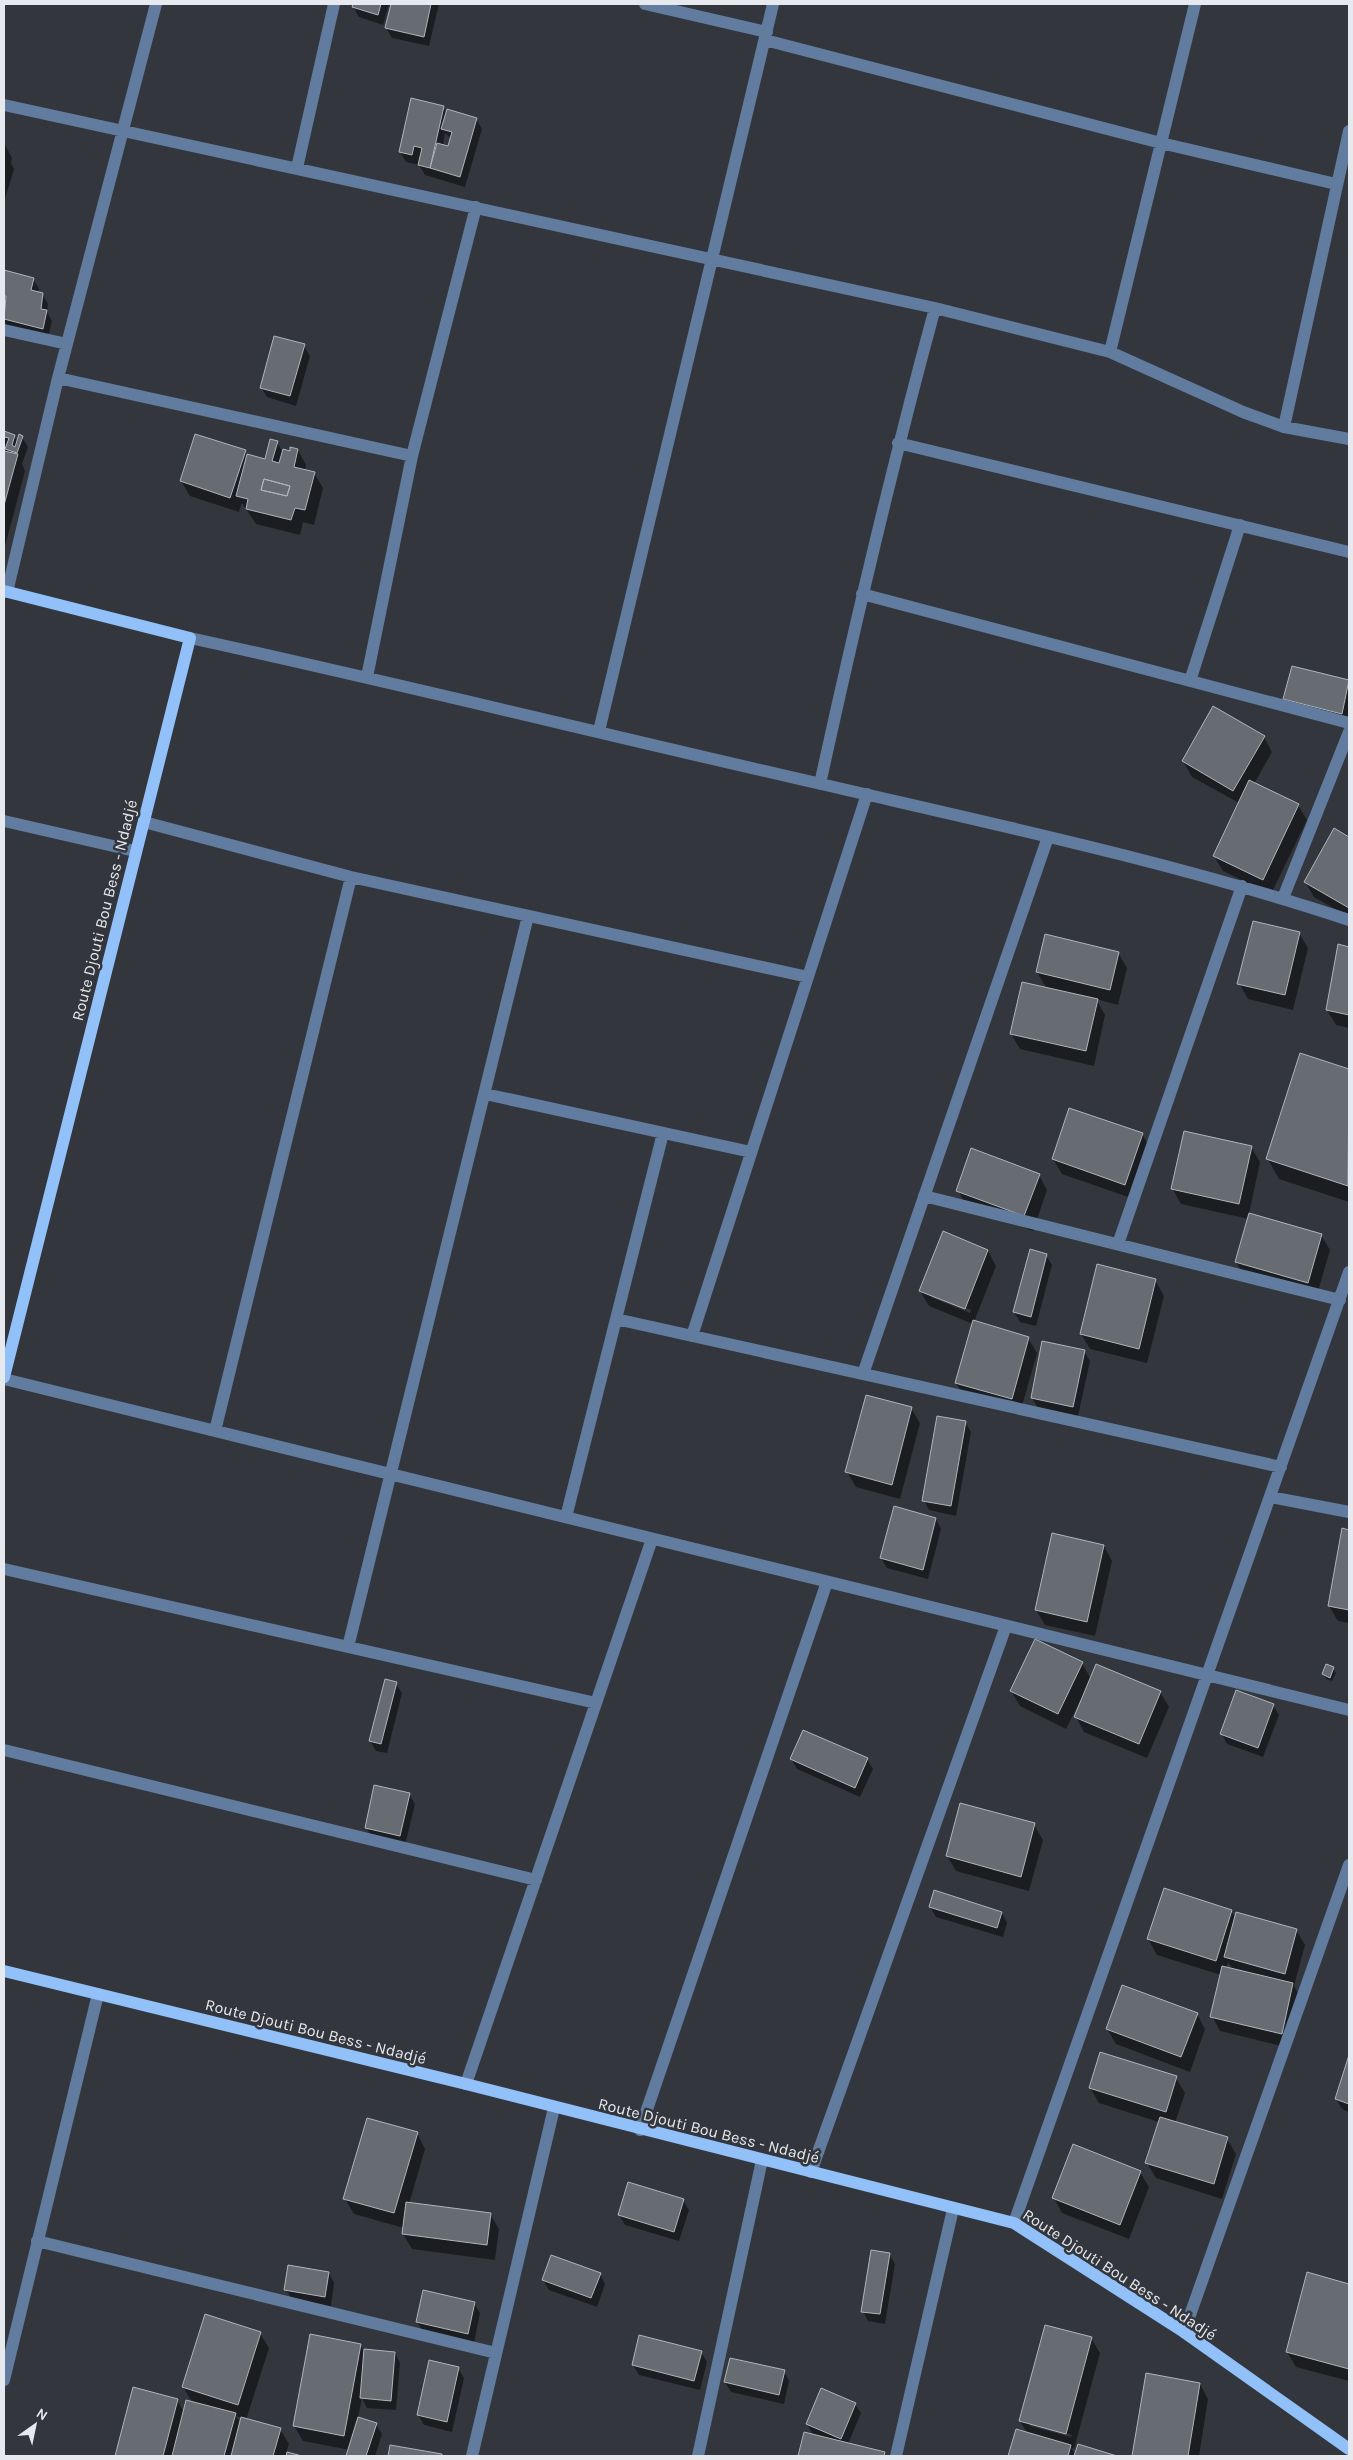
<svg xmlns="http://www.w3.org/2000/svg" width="1353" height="2460" viewBox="0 0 1353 2460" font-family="Karla,sans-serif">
	<rect width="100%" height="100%" fill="#33373d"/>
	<path fill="#0007" fill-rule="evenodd" d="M 354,4 L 389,4 L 383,25 L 359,17 L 353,7 Z
		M 392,4 L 439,4 L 429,46 L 392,38 L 386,28 Z
		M 443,107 L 447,114 L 476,119 L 482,129 L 465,187 L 425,175 L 419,165 L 406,162 L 400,152 ZM 445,133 L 452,139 L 449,148 L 443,146 Z
		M 4,143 L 12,158 L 11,163 L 14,169 L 4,202 Z
		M 4,272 L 33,279 L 39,289 L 38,293 L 42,294 L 48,304 L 47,312 L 52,321 L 48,338 L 8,328 L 4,321 Z
		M 304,346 L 310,356 L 296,406 L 267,397 L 261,387 Z
		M 4,433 L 14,436 L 18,443 L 22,437 L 28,447 L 22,464 L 25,471 L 4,550 Z
		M 277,442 L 283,453 L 298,450 L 306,465 L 305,471 L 314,473 L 323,488 L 314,525 L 303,522 L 300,535 L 256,524 L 242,503 L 239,512 L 190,496 L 181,481 L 245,451 L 247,455 L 266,460 Z
		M 1292,667 L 1349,682 L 1349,717 L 1290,709 L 1284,699 Z
		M 1264,737 L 1272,752 L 1254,784 L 1298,805 L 1307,820 L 1271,894 L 1223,871 L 1214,856 L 1239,803 L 1192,777 L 1183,761 Z
		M 1334,830 L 1349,838 L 1349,917 L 1314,897 L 1305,882 Z
		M 1299,933 L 1308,948 L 1293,1010 L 1248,999 L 1239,983 Z
		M 1339,946 L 1349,948 L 1349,1028 L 1336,1025 L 1327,1010 Z
		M 1118,953 L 1127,968 L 1118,1005 L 1096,999 L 1105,1015 L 1094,1066 L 1020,1049 L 1011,1034 L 1047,989 L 1037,972 Z
		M 1301,1054 L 1349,1070 L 1349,1202 L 1279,1179 L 1267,1158 Z
		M 1142,1134 L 1151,1149 L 1134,1199 L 1062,1174 L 1053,1159 Z
		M 1251,1147 L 1260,1162 L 1249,1214 L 1321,1235 L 1330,1250 L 1316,1298 L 1245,1277 L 1236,1262 L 1249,1219 L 1181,1204 L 1172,1188 Z
		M 1039,1175 L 1047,1190 L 1033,1231 L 966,1206 L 958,1190 Z
		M 988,1251 L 996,1266 L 974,1322 L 1028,1338 L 1037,1353 L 1020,1413 L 965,1398 L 956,1383 L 973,1324 L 929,1306 L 920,1291 ZM 931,1294 L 971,1310 L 970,1313 L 931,1297 Z
		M 1046,1255 L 1052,1265 L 1036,1326 L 1020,1322 L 1014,1312 Z
		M 1155,1280 L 1164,1296 L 1147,1363 L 1090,1349 L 1081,1334 Z
		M 1084,1351 L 1090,1361 L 1078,1416 L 1038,1408 L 1032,1398 Z
		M 911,1408 L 920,1423 L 900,1499 L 856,1487 L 847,1472 Z
		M 965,1422 L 971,1432 L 956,1516 L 929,1510 L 924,1500 Z
		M 936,1519 L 941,1529 L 928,1579 L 887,1568 L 881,1558 Z
		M 1343,1530 L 1349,1531 L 1349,1623 L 1338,1621 L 1329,1606 Z
		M 1104,1546 L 1112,1561 L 1095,1636 L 1045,1625 L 1036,1610 Z
		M 1082,1663 L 1091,1679 L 1160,1692 L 1169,1707 L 1147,1758 L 1084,1732 L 1076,1717 L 1082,1702 L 1080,1701 L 1066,1729 L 1020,1706 L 1011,1691 Z
		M 1333,1668 L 1336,1673 L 1332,1681 L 1326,1679 L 1324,1674 Z
		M 396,1684 L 402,1693 L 387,1753 L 376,1751 L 370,1741 Z
		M 1273,1705 L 1279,1715 L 1263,1757 L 1227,1744 L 1222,1734 Z
		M 791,1759 L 867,1759 L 873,1769 L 860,1797 L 797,1769 Z
		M 409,1794 L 415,1804 L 405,1845 L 372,1838 L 367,1828 Z
		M 1034,1825 L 1043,1840 L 1029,1891 L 956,1871 L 947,1856 Z
		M 935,1892 L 1002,1913 L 1007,1923 L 1003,1937 L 936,1917 L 930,1907 Z
		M 1231,1911 L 1236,1919 L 1296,1930 L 1305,1945 L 1294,1986 L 1301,1999 L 1290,2048 L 1220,2031 L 1212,2016 L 1221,1975 L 1157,1955 L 1148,1939 ZM 1228,1962 L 1233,1970 L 1226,1969 Z
		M 1197,2014 L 1205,2029 L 1190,2072 L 1116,2044 L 1107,2029 Z
		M 1349,2059 L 1349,2112 L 1342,2109 L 1336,2099 Z
		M 1176,2078 L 1185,2093 L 1175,2123 L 1227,2139 L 1236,2154 L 1222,2199 L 1156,2178 L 1147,2163 L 1159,2122 L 1099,2103 L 1090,2088 Z
		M 417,2133 L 425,2149 L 409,2204 L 490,2214 L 499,2229 L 495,2260 L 412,2249 L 403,2234 L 404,2228 L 354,2214 L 345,2199 Z
		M 1140,2172 L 1149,2187 L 1129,2239 L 1062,2213 L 1054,2198 Z
		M 683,2200 L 689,2210 L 679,2241 L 625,2225 L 619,2215 Z
		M 889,2254 L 895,2264 L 885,2324 L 868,2321 L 863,2311 Z
		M 329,2273 L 334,2283 L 331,2306 L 292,2299 L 286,2290 Z
		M 600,2274 L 605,2284 L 597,2307 L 549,2290 L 543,2280 Z
		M 1308,2274 L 1349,2285 L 1349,2381 L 1296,2367 L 1287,2352 Z
		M 474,2303 L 480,2313 L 474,2343 L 423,2332 L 417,2322 Z
		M 260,2333 L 269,2348 L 246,2420 L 280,2429 L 289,2444 L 286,2453 L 297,2456 L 116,2456 L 134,2389 L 177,2400 L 184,2412 L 192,2402 L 183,2387 ZM 236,2416 L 242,2418 L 241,2424 Z
		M 1091,2338 L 1100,2353 L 1074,2449 L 1071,2448 L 1076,2456 L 1079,2446 L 1113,2456 L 1009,2456 L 1017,2430 L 1027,2433 L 1020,2421 ZM 1030,2423 L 1072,2435 L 1071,2437 L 1030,2426 Z
		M 360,2345 L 363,2350 L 395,2353 L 400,2363 L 396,2410 L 367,2408 L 362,2398 L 358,2418 L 376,2424 L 382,2434 L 375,2456 L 348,2456 L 350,2450 L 303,2441 L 294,2426 Z
		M 701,2352 L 707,2362 L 700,2390 L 639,2375 L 633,2365 Z
		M 458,2368 L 464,2378 L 452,2432 L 424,2425 L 418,2415 Z
		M 784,2371 L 789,2381 L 784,2404 L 731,2392 L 725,2382 Z
		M 1147,2375 L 1200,2384 L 1208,2399 L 1199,2456 L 1134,2456 Z
		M 855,2404 L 861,2413 L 848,2444 L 884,2453 L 886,2456 L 800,2456 L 805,2434 L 814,2436 L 807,2424 Z
		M 391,2446 L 441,2455 L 442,2456 L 389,2456 Z"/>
	<path fill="#676c72" stroke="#b0b5bc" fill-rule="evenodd" d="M 353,4 L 381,4 L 378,15 L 352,7 Z
		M 391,4 L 431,4 L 424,37 L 385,28 Z
		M 411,98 L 444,106 L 430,168 L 418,165 L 422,148 L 414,146 L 412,155 L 399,152 Z
		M 447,109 L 477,118 L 460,177 L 430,168 L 437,143 L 448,146 L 452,132 L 441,129 Z
		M 4,270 L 34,278 L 31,290 L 43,293 L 41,309 L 47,310 L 43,329 L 4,319 L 6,296 L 4,296 Z
		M 274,336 L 305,344 L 290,396 L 260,388 Z
		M 4,431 L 15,435 L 12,445 L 15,447 L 19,434 L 23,436 L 17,453 L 5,449 L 9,438 L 4,437 Z
		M 195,434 L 246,450 L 230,498 L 180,481 Z
		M 270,439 L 278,441 L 272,461 L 279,463 L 283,449 L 290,451 L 290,447 L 298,449 L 294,467 L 315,472 L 305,510 L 295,508 L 291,520 L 246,509 L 248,499 L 236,496 L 247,454 L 265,459 ZM 264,479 L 290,486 L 287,496 L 261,490 Z
		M 4,451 L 18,454 L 4,505 Z
		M 264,479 L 290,486 L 287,496 L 261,490 Z
		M 1292,666 L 1349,680 L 1342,714 L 1283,699 Z
		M 1213,706 L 1265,736 L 1233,791 L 1182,761 Z
		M 1249,780 L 1299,804 L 1263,880 L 1213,856 Z
		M 1334,828 L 1349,837 L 1349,908 L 1304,882 Z
		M 1253,921 L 1300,932 L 1285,995 L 1237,984 Z
		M 1045,934 L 1119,952 L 1110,990 L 1036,972 Z
		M 1338,944 L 1349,947 L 1349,1015 L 1326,1010 Z
		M 1022,982 L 1098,999 L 1086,1051 L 1010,1034 Z
		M 1300,1053 L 1349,1069 L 1348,1186 L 1266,1159 Z
		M 1069,1108 L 1143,1133 L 1125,1185 L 1052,1159 Z
		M 1184,1131 L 1252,1146 L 1239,1204 L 1171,1189 Z
		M 971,1148 L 1040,1174 L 1024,1216 L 956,1191 Z
		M 1249,1213 L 1322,1234 L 1308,1283 L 1235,1262 Z
		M 943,1231 L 988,1250 L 965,1309 L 919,1291 Z
		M 1030,1249 L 1047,1254 L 1031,1317 L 1013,1312 Z
		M 1097,1264 L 1156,1279 L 1139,1349 L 1080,1334 Z
		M 973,1320 L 1029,1337 L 1012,1399 L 955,1383 Z
		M 1042,1341 L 1085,1350 L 1073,1407 L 1031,1398 Z
		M 866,1395 L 912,1407 L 892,1485 L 845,1472 Z
		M 937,1416 L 966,1421 L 951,1506 L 922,1501 Z
		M 894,1506 L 936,1518 L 923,1570 L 880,1558 Z
		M 1342,1528 L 1349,1530 L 1349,1610 L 1328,1606 Z
		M 1052,1533 L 1104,1545 L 1087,1622 L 1035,1610 Z
		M 1035,1639 L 1083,1662 L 1058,1714 L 1010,1691 Z
		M 1096,1664 L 1161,1691 L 1139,1744 L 1074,1717 Z
		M 1326,1664 L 1334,1667 L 1330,1678 L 1322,1674 Z
		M 385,1679 L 397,1682 L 381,1744 L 369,1741 Z
		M 1236,1690 L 1274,1704 L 1258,1748 L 1220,1734 Z
		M 803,1730 L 868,1758 L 855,1788 L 790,1759 Z
		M 374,1785 L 410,1793 L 400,1836 L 365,1828 Z
		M 960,1803 L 1035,1823 L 1021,1877 L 946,1856 Z
		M 1164,1888 L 1232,1910 L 1216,1961 L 1147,1939 Z
		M 934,1890 L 1002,1912 L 997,1928 L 929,1907 Z
		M 1236,1912 L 1297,1929 L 1285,1974 L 1224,1957 Z
		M 1222,1966 L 1293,1983 L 1282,2034 L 1210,2017 Z
		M 1122,1985 L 1198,2013 L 1181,2057 L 1106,2029 Z
		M 1100,2052 L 1177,2076 L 1166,2112 L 1089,2088 Z
		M 1349,2055 L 1349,2104 L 1335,2099 Z
		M 1160,2117 L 1228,2137 L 1214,2184 L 1145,2163 Z
		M 367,2118 L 418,2132 L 394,2213 L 343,2199 Z
		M 1073,2144 L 1141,2171 L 1120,2225 L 1052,2198 Z
		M 628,2182 L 684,2199 L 674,2232 L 618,2215 Z
		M 406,2202 L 491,2213 L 487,2245 L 402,2234 Z
		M 871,2250 L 890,2253 L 880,2314 L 861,2312 Z
		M 551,2255 L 601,2273 L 591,2298 L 542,2280 Z
		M 288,2265 L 329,2272 L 325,2297 L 284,2290 Z
		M 1307,2272 L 1349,2284 L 1349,2369 L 1286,2352 Z
		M 423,2290 L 475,2302 L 468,2334 L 416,2322 Z
		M 205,2314 L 261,2332 L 238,2405 L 182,2387 Z
		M 1045,2325 L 1092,2337 L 1066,2434 L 1019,2421 Z
		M 310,2334 L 361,2344 L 344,2436 L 293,2426 Z
		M 639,2335 L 702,2351 L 694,2381 L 632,2365 Z
		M 364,2349 L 395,2352 L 391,2401 L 360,2398 Z
		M 730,2358 L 785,2370 L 779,2395 L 724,2382 Z
		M 429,2360 L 459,2367 L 447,2422 L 417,2415 Z
		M 1146,2373 L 1200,2383 L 1188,2456 L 1132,2456 Z
		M 133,2387 L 178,2399 L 163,2456 L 115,2456 Z
		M 821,2388 L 856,2403 L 841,2439 L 806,2424 Z
		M 186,2400 L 236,2413 L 224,2456 L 172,2456 Z
		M 241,2417 L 281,2428 L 273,2456 L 231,2456 Z
		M 358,2417 L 377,2423 L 366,2456 L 346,2456 Z
		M 1016,2429 L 1071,2445 L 1068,2456 L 1008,2456 Z
		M 804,2432 L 885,2452 L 884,2456 L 798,2456 Z
		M 1078,2444 L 1117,2456 L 1074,2456 Z
		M 390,2445 L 442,2454 L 442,2456 L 388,2456 Z
		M 287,2452 L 302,2456 L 286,2456 Z"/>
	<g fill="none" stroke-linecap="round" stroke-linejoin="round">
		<path stroke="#617c9f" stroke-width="12" d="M 645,4 L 767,32
			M 765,40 L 1161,143 L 1336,184
			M 4,105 L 935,308 L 1110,352 L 1243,412 L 1284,427 L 1349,439
			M 297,168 L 334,4
			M 4,330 L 67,344
			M 1110,352 L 1195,4
			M 58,378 L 412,456
			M 1284,427 L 1349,131
			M 898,443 L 1349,552
			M 7,592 L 58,378 L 156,4
			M 862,594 L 1349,723
			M 190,638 C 401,684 610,736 821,784 C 998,825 1177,863 1349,920
			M 367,677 L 412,456 L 476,207
			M 1190,681 L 1240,525
			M 599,731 L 773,4
			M 820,784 C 855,624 892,466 935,308
			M 4,821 L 135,851
			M 144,822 L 351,877 L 808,977
			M 1283,898 L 1349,732
			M 485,1094 L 751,1152
			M 924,1196 L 1340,1300
			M 1118,1244 L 1242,886
			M 616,1319 L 1281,1467
			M 692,1336 L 867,794
			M 863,1374 L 1048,837
			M 4,1379 L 1349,1710
			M 215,1431 L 351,877
			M 1270,1497 L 1349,1512
			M 566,1517 L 663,1133
			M 4,1569 L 596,1703
			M 348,1647 L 528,916
			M 4,1750 L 536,1880
			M 466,2084 L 652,1539
			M 640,2130 L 827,1582
			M 811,2172 L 1006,1626
			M 1014,2223 L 1349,1272
			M 37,2241 L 496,2353
			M 1184,2332 L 1349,1865
			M 4,2380 L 98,1994
			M 472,2456 L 554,2108
			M 698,2456 L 762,2160
			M 896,2456 L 953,2209"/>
		<path stroke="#92c0f9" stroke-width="12" d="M 4,591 L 190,638 L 4,1377
			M 4,1971 L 466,2084 L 1014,2223 L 1184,2332 L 1349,2449"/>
	</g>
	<g text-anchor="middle" stroke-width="5" stroke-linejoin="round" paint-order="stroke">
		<g font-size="16" fill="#e6e9ed" stroke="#33373d">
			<text transform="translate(104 910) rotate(-76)" y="6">Route Djouti Bou Bess - Ndadjé</text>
			<text transform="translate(316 2031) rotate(14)" y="6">Route Djouti Bou Bess - Ndadjé</text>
			<text transform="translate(709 2130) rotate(14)" y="6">Route Djouti Bou Bess - Ndadjé</text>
			<text transform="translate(1120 2274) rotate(33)" y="6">Route Djouti Bou Bess - Ndadjé</text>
		</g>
	</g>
	<rect width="1353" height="2460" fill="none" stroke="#e6e9ed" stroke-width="10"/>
	<g transform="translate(35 2425) rotate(33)" stroke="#33373d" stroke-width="4" paint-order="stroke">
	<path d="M0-4L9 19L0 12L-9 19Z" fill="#e6e9ed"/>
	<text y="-8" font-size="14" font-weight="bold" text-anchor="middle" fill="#e6e9ed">N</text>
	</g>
</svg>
